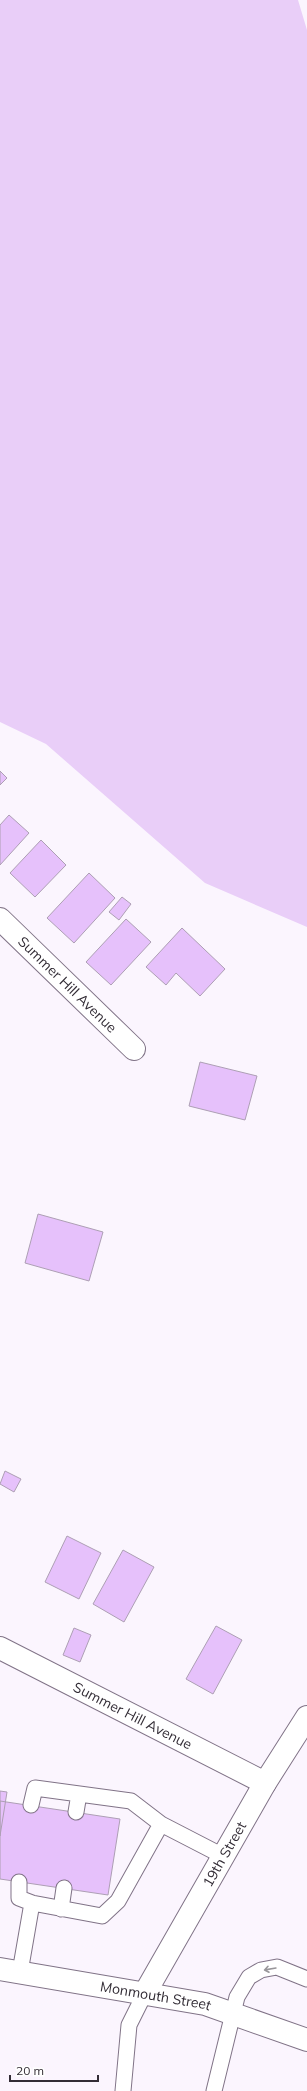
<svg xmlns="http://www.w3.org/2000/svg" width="307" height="2091" viewBox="0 0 307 2091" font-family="Mulish,sans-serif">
	<rect width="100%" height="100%" fill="#fbf5fe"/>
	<path fill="#e9cef8" d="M 0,0 L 298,0 L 307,30 L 307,927 L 205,883 L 46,744 L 0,722 Z"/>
	<path fill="#e6c1fb" stroke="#ad9fb4" d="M 0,771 L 7,778 L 0,785 Z
		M 9,815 L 29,833 L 0,865 L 0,825 Z
		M 41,840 L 66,865 L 35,897 L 10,873 Z
		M 89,873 L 115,898 L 74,943 L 47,918 Z
		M 122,897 L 131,904 L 119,920 L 109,912 Z
		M 126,919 L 151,942 L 111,985 L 86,962 Z
		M 182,928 L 225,969 L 200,996 L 176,973 L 166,985 L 146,967 Z
		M 200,1062 L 257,1076 L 245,1120 L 189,1106 Z
		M 38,1214 L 103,1232 L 89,1281 L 25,1263 Z
		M 5,1471 L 21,1479 L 14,1492 L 0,1484 Z
		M 67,1536 L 101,1553 L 79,1599 L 45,1582 Z
		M 123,1550 L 154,1567 L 124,1622 L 93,1604 Z
		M 216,1626 L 242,1640 L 213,1694 L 186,1679 Z
		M 74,1628 L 91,1635 L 80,1662 L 63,1655 Z
		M 0,1791 L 7,1792 L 0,1836 Z
		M 0,1801 L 120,1819 L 108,1895 L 0,1879 Z"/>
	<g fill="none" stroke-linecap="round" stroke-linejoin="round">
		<g stroke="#807387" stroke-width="17">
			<path id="service" d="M 31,1805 L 35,1788 L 131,1801 L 161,1824 L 223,1856
				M 76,1812 L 79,1794
				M 19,1882 L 19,1898 L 32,1903 L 102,1916 L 118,1901 L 161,1824
				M 61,1909 L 64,1888
				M 20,1972 L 32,1903
				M 123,2091 L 129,2025 L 145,1993
				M 214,2091 L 237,1997 L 249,1977 L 261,1970 L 277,1967 L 307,1979"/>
		</g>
		<g stroke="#807387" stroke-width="24">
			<g id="minor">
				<path id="s1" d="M 0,919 L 134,1049"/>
				<path id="s2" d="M 0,1648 L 265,1783"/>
				<path id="s3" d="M 145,1993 L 265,1783 L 307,1717"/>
			</g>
		</g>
		<g stroke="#807387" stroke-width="24">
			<g id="primary">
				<path id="s4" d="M 0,1969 L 205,2004 L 307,2040"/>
			</g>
		</g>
		<use href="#service" stroke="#fff" stroke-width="15"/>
		<use href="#minor" stroke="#fff" stroke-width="22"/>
		<use href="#primary" stroke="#fff" stroke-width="22"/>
	</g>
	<defs><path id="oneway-shaft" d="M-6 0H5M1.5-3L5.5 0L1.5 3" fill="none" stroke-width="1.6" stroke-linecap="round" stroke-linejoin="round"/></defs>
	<use stroke="#98969a" href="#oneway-shaft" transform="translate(270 1969) rotate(170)"/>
	<g text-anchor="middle" stroke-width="3" stroke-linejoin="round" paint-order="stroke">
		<g font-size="14" fill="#322c35" stroke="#fff">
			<text dy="5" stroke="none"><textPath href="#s1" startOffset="94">Summer Hill Avenue</textPath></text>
			<text dy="5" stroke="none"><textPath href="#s2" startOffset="149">Summer Hill Avenue</textPath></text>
			<text dy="5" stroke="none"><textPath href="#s3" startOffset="160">19th Street</textPath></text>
			<text dy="5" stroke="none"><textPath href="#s4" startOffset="158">Monmouth Street</textPath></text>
		</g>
	</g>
	<path d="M10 2075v6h88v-6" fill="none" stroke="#322c35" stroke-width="2"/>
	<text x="16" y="2075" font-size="12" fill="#322c35" stroke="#ffffff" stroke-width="3" paint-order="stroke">20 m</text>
</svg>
